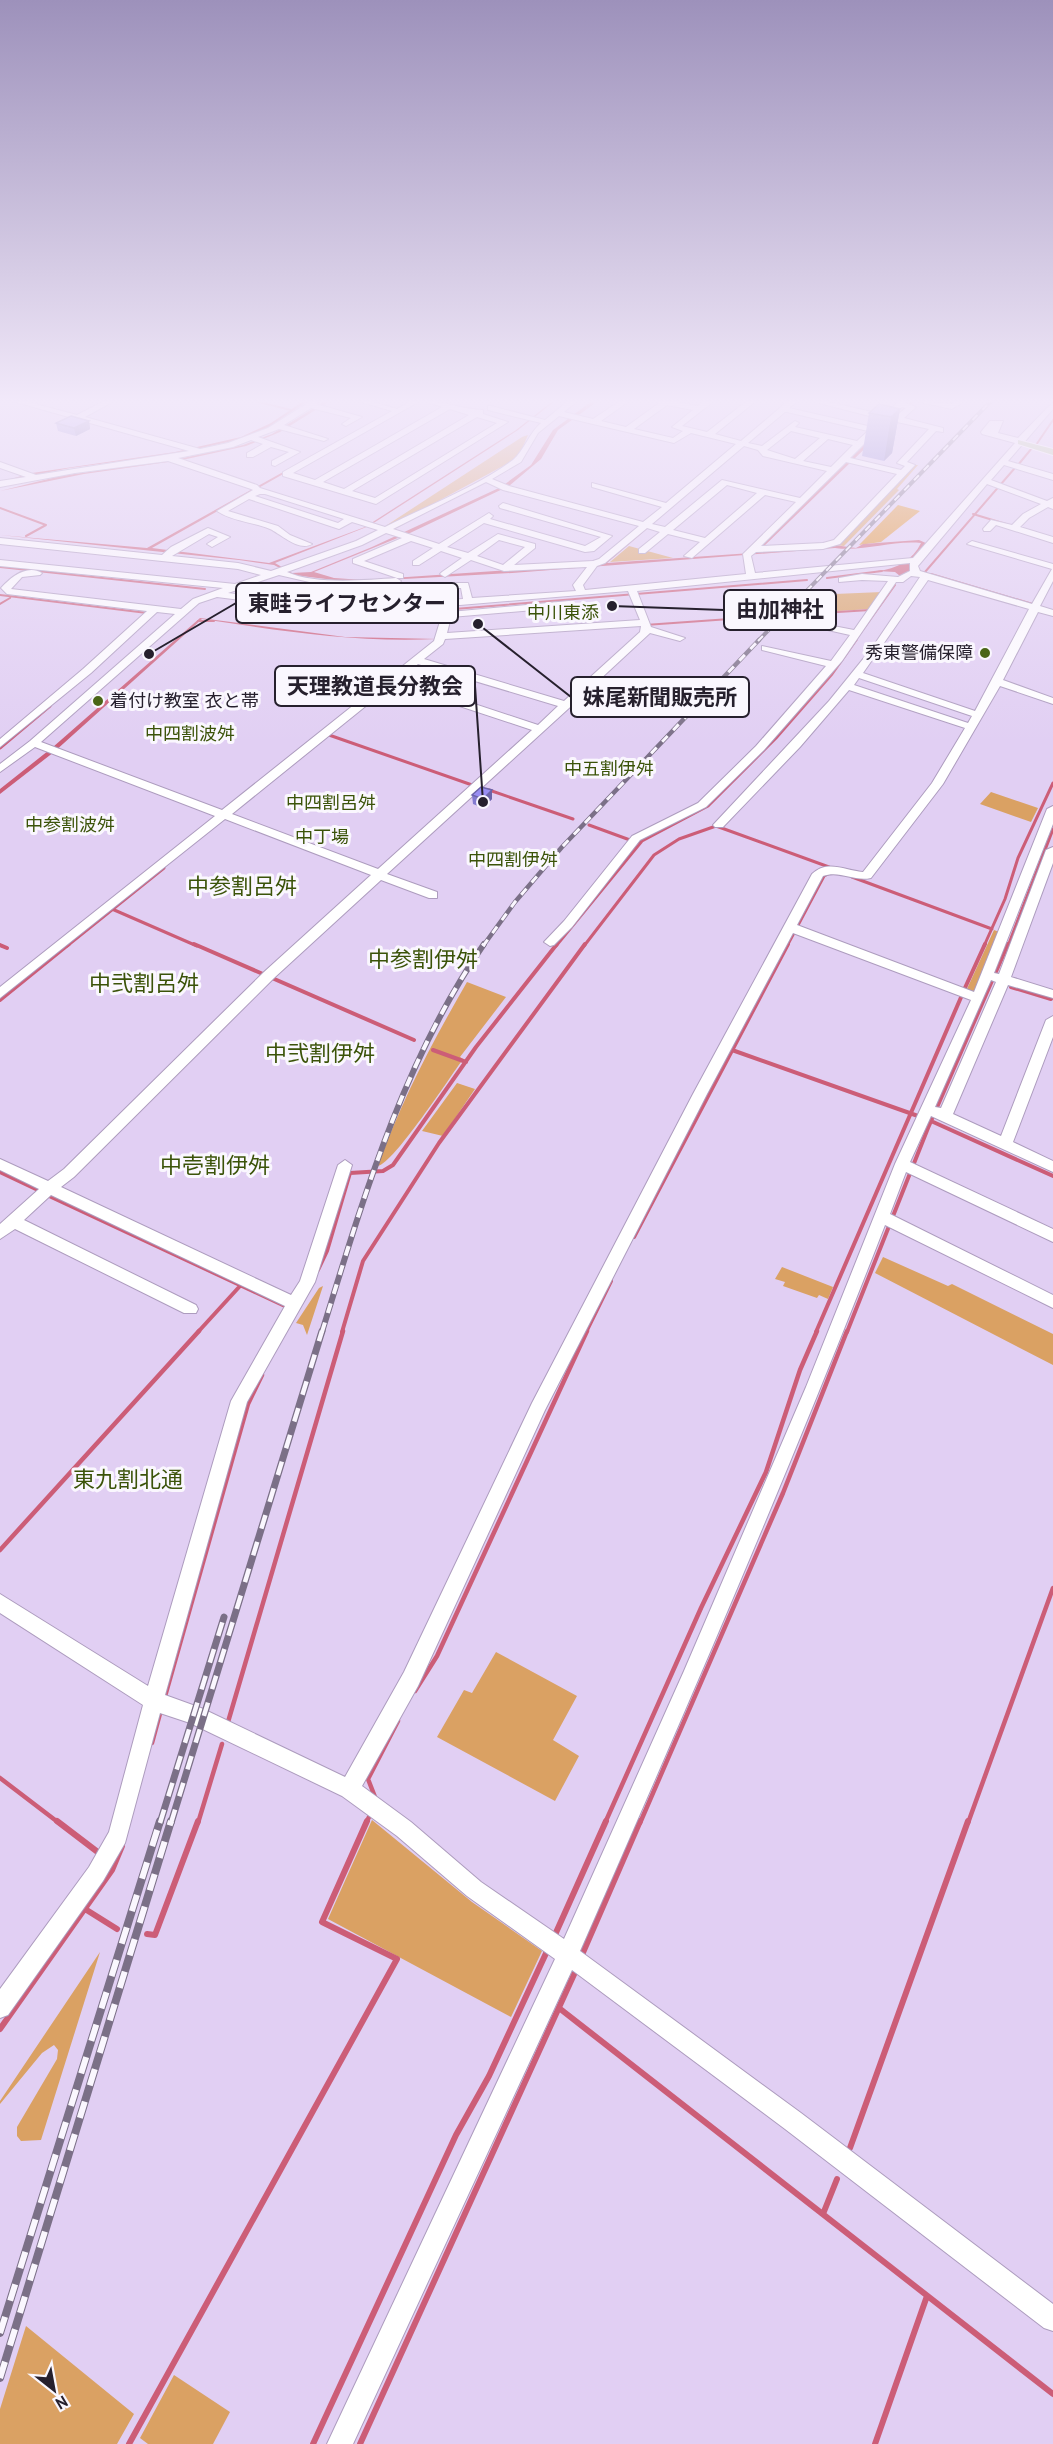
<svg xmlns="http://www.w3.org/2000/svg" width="1053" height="2444" viewBox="0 0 1053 2444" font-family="'PT Sans','Noto Sans JP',sans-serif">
	<rect width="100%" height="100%" fill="#e1cff3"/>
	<path fill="#daa163" d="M 528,435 L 518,458 L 392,526 L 387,525 L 522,437 Z
		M 914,465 L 918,465 L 897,489 L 899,490 L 844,546 L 834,545 L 840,543 Z
		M 629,546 L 673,558 L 610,562 Z
		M 882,592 L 870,609 L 791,614 L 811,595 Z
		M 991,792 L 1038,808 L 1031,822 L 980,804 Z
		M 994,930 L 999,932 L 974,994 L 966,991 Z
		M 467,982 L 506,997 L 460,1057 L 463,1059 C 450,1077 394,1163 378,1166 C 401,1101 433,1041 467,982 Z
		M 457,1083 L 475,1089 L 443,1136 L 422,1131 Z
		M 883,1257 L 948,1286 L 952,1284 L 1053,1334 L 1053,1365 L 875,1273 Z
		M 782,1267 L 833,1287 L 828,1299 L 819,1295 L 817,1298 L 783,1286 L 785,1282 L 775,1279 Z
		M 323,1286 L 307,1335 L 303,1325 L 296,1323 L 319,1288 Z
		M 496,1652 L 577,1696 L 553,1740 L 579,1756 L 555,1801 L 437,1737 L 464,1690 L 472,1693 Z
		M 372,1820 L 472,1902 L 542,1951 L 511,2017 L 328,1919 Z
		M 100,1952 L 41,2140 L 21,2141 L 17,2136 L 17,2127 L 57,2059 L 58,2050 L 54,2045 L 42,2053 L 0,2104 L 0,2101 Z
		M 26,2326 L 134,2414 L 117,2444 L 0,2444 L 0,2409 Z
		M 174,2375 L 230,2412 L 213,2444 L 148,2444 L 140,2438 Z"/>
	<path fill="#e1922f" d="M 898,505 L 920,511 L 881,542 L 859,545 Z"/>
	<path fill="#cc5d77" d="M 308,401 L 267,428 L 242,439 L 175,454 L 70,468 L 0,482 L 32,473 L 175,452 L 241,437 L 271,423 L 302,402 Z
		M 325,401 L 330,401 L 280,432 L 246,446 L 182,460 L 84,474 L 0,491 L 60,476 L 178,459 L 243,445 L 272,434 Z
		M 410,401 L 413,401 L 152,548 L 269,563 L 365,527 L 516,430 L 553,401 L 555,401 L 518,430 L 369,526 L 275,563 L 292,573 L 311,572 L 372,547 L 501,487 L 531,465 L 553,430 L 592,401 L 598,401 L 558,430 L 541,459 L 509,486 L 410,533 L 314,572 L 334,578 L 363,580 L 598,564 L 795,401 L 797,401 L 607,563 L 751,553 L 911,401 L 914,401 L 759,551 L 834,545 L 856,548 L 863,544 L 919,540 L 928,544 C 921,552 907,559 912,571 L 900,576 L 895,572 L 877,571 C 897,569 913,560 921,543 C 892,540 864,552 835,548 L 512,573 L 351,582 L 293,575 L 274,565 L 239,560 L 0,535 L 147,548 Z
		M 200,618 L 345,637 L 437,639 C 357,643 281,631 202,619 L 54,752 L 0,794 L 0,789 L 53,747 Z"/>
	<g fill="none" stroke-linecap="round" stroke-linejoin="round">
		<path stroke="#cc5d77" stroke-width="2" d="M 255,401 L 291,410
			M 1036,445 L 1053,420
			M 1018,465 L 1032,448
			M 0,508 L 46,525 L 26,536
			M 973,514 L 1006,524
			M 0,567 L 205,589
			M 925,572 L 1014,469
			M 931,574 L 1036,605
			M 827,578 L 882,571
			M 239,592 L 405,613 L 807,580
			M 0,595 L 147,613
			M 0,604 L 10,598
			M 790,615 L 870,610
			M 198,621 L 214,621
			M 645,625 L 758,617 L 775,612
			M 855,641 L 895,585"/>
		<path stroke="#cc5d77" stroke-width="3" d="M 329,735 L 475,786
			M 0,748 L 50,706
			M 489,790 L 573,819
			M 589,825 L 630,840
			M 852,877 L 992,929
			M 112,909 L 197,946
			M 0,945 L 2,946
			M 67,946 L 164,868
			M 556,946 L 642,841 L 708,806 L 776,738 L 832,674 L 856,640
			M 584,946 L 654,855 L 679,839 L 716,826 L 829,867
			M 787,946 L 824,876 L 828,874
			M 984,946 L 1005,899 L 1018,858 L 1053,783
			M 1008,946 L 1053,829"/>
		<path stroke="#cc5d77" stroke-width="4" d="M 194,944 L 414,1040
			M 0,945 L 7,948
			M 1011,987 L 1051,999
			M 964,990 L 985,944
			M 0,1000 L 69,944
			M 433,1050 L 466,1062
			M 732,1050 L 918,1116
			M 931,1121 L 1053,1176
			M 0,1172 L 40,1191
			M 47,1195 L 287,1307
			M 634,1237 L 788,944
			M 318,1270 L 327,1251 L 350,1173 L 383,1171 L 393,1165 L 476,1047 L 557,944
			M 198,1332 L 240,1286
			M 342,1332 L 363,1261 L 439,1143 L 585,944
			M 586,1332 L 611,1281
			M 816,1332 L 962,995
			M 847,1332 L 928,1128 L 1008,944"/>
		<path stroke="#cc5d77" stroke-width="4.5" d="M 0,1550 L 199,1331
			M 415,1691 L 437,1656 L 587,1331
			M 164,1700 L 248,1404 L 262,1375
			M 228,1722 L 343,1331
			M 152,1743 L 161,1710
			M 0,1778 L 59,1823
			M 375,1797 L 368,1779 L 398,1721
			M 198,1823 L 222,1744
			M 366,1823 L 369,1817
			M 605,1823 L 701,1608 L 766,1472 L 800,1370 L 817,1331
			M 640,1823 L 783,1493 L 847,1331
			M 968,1823 L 1053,1588"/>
		<path stroke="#cc5d77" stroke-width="6" d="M 57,1821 L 99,1853
			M 85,1909 L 117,1929
			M 147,1934 L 155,1935 L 198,1821
			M 554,1937 L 606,1821
			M 581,1957 L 640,1821
			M 559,2008 L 1053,2394
			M 0,2029 L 112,1870 L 122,1846
			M 850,2148 L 968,1821
			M 823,2214 L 837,2179
			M 129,2444 L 397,1959 L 322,1922 L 367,1821
			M 313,2444 L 456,2135 L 489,2076 L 548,1949
			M 360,2444 L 576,1970
			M 875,2444 L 927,2296"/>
		<g stroke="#ad9cbe" stroke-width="2">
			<path id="minor" d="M 12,401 L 24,401 L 77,415 L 104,401 L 114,401 L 85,417 L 200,449 L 228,443 L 268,428 L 311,401 L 320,401 L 316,404 L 362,417 L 346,426 L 342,424 L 351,418 L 311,408 L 284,425 L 328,439 L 324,441 L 279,429 L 258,437 L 300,452 L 275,466 L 272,465 L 272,461 L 289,452 L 271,447 L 253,457 L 247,457 L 247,453 L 263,444 L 251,440 L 233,447 L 178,458 L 257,485 L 260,488 L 385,527 C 425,507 478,486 513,460 C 524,451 529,433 541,423 L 488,410 L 488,406 L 491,406 L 545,420 L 568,401 L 577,401 L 564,412 L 593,419 L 620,401 L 629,401 L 601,421 L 626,427 L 659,403 L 656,401 L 671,401 L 698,406 L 705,401 L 714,401 L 682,426 L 707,432 L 747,401 L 756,401 L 715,434 L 741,441 L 788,401 L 797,401 L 789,408 L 872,427 L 881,419 L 811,401 L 824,401 L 885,415 L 899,401 L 907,401 L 905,403 L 916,407 L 904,418 L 943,428 L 943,432 L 936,431 L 907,462 L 915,465 L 840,544 L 823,549 L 756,552 L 751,556 L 755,573 L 913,558 L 1015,443 L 982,434 L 981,432 L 990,421 L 1003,421 L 998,433 L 1018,438 L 1053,402 L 1053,409 L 1008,461 L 1053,474 L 1053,480 L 1004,465 L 991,480 L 1047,501 L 1053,498 L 1053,509 L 1048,507 L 1029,518 L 1020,527 L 1053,537 L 1053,543 L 996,525 L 990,531 L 984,531 L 983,529 L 991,520 L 1012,525 L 1023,514 L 1041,504 L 987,484 L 918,566 L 920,571 L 1032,604 L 1052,569 L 967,544 L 972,541 L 1053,564 L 1053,581 L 1040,606 L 1053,610 L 1053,616 L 1038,612 L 1003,680 L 1053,698 L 1053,704 L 1000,686 L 943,784 L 871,878 C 854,882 840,870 823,876 L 797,925 L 974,992 L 1047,809 L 1053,806 L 1053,824 L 994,973 L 999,974 L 1046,850 L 1053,847 L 1053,863 L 1011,977 L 1053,990 L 1053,998 L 1008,985 L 953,1114 L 1001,1136 L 1046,1020 L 1053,1016 L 1053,1037 L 1013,1142 L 1053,1161 L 1053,1172 L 931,1116 L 910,1162 L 1053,1229 L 1053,1242 L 906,1172 L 890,1214 L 1053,1295 L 1053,1308 L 885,1225 C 790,1470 686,1710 580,1951 L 801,2113 L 1053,2304 L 1053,2331 L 1044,2328 L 785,2129 L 572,1970 L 353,2444 L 327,2444 L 555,1959 L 467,1896 L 397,1836 L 342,1796 L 190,1723 L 160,1713 L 125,1843 L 103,1881 L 8,2015 L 0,2018 L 0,1989 L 89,1867 L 109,1832 L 143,1705 L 0,1613 L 0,1594 L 148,1686 L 231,1401 L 285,1306 L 51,1195 L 24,1220 L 196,1305 L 198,1309 L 196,1313 L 184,1313 L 15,1229 L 0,1239 L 0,1224 L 39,1189 L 0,1170 L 0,1159 L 48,1181 L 64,1169 L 264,972 L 371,875 L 225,819 L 0,998 L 0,987 L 215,816 L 35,747 L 0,772 L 0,764 L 30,741 L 175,614 L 157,612 L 91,673 L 0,747 L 0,739 L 83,669 L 147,611 L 7,594 L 1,588 C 11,577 27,564 42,573 L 40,575 L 22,577 L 11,589 L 181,609 L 193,599 L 223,588 L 0,566 L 0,560 L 235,584 L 261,575 L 238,569 L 0,544 L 0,538 L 162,555 L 171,547 L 208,528 L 230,537 L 212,547 L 207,544 L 218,537 L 209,534 L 172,556 L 238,563 L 271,571 L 356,541 L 378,530 L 352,522 L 339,529 L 249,499 L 228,511 L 278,526 L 290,535 L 312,544 C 299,552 281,534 270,529 C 253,522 231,521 217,511 L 253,490 L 251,489 L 168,461 L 75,473 L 0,487 L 0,481 L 26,477 L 0,468 L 0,462 L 36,475 L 189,451 ZM 667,405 L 693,410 L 672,427 L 683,431 L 673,438 L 634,429 ZM 902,407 L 906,408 L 895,417 L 892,416 ZM 785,412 L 787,412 L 868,431 L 857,441 L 795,427 L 799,423 L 795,421 L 762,446 L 748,443 ZM 559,416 L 674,443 L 691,433 L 736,444 L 666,503 L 592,483 L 592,487 L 662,507 L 643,522 L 509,486 L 492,479 L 521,462 L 538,433 ZM 888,420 L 929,429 L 897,463 L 905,466 L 901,470 L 850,458 ZM 791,431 L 820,438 L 795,459 L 767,450 ZM 828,439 L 853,445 L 831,467 L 803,461 ZM 744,446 L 758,450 L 763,456 L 827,471 L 800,498 L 722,480 L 665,527 L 652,524 ZM 846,462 L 897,474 L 834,540 L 823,543 L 761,546 ZM 486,482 L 503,490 L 639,526 L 599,559 L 593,561 L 514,565 L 535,548 L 535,544 L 498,534 L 468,553 L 447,547 L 484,523 L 585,552 L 594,551 L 612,536 L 503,503 L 499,506 L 500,508 L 601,537 L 585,546 L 490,519 L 493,516 L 489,513 L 439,544 L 393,529 ZM 727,485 L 757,493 L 705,538 L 673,530 ZM 260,494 L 265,494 L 344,519 L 338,523 L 255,496 ZM 765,495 L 796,502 L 743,554 L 746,574 L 585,590 L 583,585 L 597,566 L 605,563 L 647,528 L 660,532 L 639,549 L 639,553 L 645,553 L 668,534 L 700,542 L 684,556 L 692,558 ZM 386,533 L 402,538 L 353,559 L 353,563 L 397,578 L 403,578 L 403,574 L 364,561 L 411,541 L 433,548 L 413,561 L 413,565 L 419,565 L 441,551 L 462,558 L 442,572 L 440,574 L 445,577 L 471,560 L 504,571 L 587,567 L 573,585 L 576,591 L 472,598 L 468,583 L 449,583 L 444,586 L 446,588 L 461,588 L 463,599 L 417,602 L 249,585 L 279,575 L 318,584 L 399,583 L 401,581 L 396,578 C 366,580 315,585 287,572 L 362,545 ZM 499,540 L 525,547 L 503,565 L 477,556 ZM 910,563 L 910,571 L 898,577 L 862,574 L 839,578 L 839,582 L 862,580 L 888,581 L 854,630 L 792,618 L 792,622 L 850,635 L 831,661 L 762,646 L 762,650 L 826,666 L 756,746 L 698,803 L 632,836 L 564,921 L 544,942 L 550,946 L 554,945 L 572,927 L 640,840 L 706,807 L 764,750 L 842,661 L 896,582 L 903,582 L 911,576 L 920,577 L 872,648 L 829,701 L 713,825 L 715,827 L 723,827 L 800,747 L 849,690 L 965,728 L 932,783 L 863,872 C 846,871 828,859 812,874 L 693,1094 L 532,1403 L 404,1672 L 345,1777 L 201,1708 L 165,1695 L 247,1402 L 315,1282 L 352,1165 L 345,1160 L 338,1165 L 300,1281 L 291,1295 L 61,1187 L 74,1177 L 274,978 L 381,880 L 429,898 L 437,898 L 437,892 L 387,874 L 591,688 L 642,701 L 642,697 L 596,683 L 650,633 L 680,641 L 685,638 L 651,627 L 637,591 ZM 928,580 L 1029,609 L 975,711 L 863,673 ZM 237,590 L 417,608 L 439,606 L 440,612 L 409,615 L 228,593 ZM 628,591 L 640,620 L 447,633 L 451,617 L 569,607 L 574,604 L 569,601 L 450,612 L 448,606 ZM 217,597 L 409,621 L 441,618 L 434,641 L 222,810 L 41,742 L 199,603 ZM 641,626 L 640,632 L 564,701 L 424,659 L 443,644 L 445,639 ZM 418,664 L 558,706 L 538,725 L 399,679 ZM 859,678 L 972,716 L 968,723 L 854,685 ZM 393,684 L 532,730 L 378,869 L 232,814 ZM 793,933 L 971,1000 L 895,1164 L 806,1387 L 684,1671 L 564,1939 L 481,1882 L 411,1822 L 362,1786 L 418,1686 L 545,1410 L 707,1094 ZM 991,980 L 996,982 L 941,1108 L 935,1107 Z
				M 358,401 L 370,401 L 397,409 L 411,401 L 420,401 L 293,473 L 315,480 L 442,407 L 424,401 C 444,401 464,410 483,410 L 483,414 L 508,422 L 376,504 L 283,476 L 283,472 L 392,411 ZM 450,409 L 469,415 L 344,489 L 323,482 ZM 477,417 L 497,423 L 375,498 L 352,491 Z
				M 915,401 L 951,404 L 956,401 L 965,401 L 952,409 Z"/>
		</g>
		<g stroke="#fff" stroke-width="2">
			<path id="major" d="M 1018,440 L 1053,449 L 1053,455 L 1018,444 Z"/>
		</g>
		<use href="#minor" fill="#fff" fill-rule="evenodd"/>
		<use href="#major" fill="#b3ca8e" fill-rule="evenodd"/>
		<g stroke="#7b7087" stroke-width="4">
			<path id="rail-far4" d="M 758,641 L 991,401"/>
		</g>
		<g stroke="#7b7087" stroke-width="4.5">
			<path id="rail-far3" d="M 483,946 L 515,902 L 562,847 L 759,640"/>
		</g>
		<g stroke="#7b7087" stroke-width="6">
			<path id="rail-far2" d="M 322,1332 C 363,1199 403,1061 484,944"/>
		</g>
		<g stroke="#7b7087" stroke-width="7">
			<path id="rail-far1" d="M 160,1823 L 224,1617
				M 171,1823 L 322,1331"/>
		</g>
		<g stroke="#7b7087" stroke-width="8">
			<path id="rail" d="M 0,2333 L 160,1821
				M 0,2378 L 171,1821"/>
		</g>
		<use href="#rail-far4" stroke="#faf7fe" stroke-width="2" stroke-dasharray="7" stroke-linecap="butt"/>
		<use href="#rail-far3" stroke="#faf7fe" stroke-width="3" stroke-dasharray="8" stroke-linecap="butt"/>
		<use href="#rail-far2" stroke="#faf7fe" stroke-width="4" stroke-dasharray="10" stroke-linecap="butt"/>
		<use href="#rail-far1" stroke="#faf7fe" stroke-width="4.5" stroke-dasharray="14" stroke-linecap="butt"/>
		<use href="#rail" stroke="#faf7fe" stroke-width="6" stroke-dasharray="17" stroke-linecap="butt"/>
	</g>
	<path fill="#847bd0" d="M 900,409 L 892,453 L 884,461 L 862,456 L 869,413 Z
		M 89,421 L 90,429 L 76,436 L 58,431 L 56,423 Z
		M 492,790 L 492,799 L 483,808 L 473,804 L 472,795 Z"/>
	<path fill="#6c64a9" d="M 900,409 L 892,453 L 884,461 L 891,417 Z
		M 89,421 L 90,429 L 76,436 L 74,428 Z
		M 492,790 L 492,799 L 483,808 L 483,799 Z"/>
	<path fill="#9a8ff2" stroke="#6c64a9" stroke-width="1.5" d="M 879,404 L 900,409 L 891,417 L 869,413 Z
		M 71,416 L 89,421 L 74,428 L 56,423 Z
		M 481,787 L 492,790 L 483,799 L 472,795 Z"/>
	<linearGradient id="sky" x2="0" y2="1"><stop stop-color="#9d91bb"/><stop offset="0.54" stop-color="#f2e9fa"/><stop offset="1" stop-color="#f2e9fa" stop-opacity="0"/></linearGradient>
	<rect width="1053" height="743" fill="url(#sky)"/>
	<g fill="#4a6517" stroke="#faf7fe" stroke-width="2">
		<circle cx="985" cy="653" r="6"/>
		<circle cx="98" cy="701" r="6"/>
	</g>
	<g text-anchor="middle" stroke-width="6" stroke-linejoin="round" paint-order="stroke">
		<g font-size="18" fill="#3b5309" stroke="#faf7fe">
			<text x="563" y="619">中川東添</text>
			<text x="190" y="740">中四割波舛</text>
			<text x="609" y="775">中五割伊舛</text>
			<text x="331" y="809">中四割呂舛</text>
			<text x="70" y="831">中参割波舛</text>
			<text x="322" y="843">中丁場</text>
			<text x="513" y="866">中四割伊舛</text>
		</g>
		<g font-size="18" fill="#26202d" stroke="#faf7fe" text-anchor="end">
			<text x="973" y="659">秀東警備保障</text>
			<text x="110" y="707" text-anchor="start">着付け教室 衣と帯</text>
		</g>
		<g font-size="22" fill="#3b5309" stroke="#faf7fe">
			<text x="242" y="894">中参割呂舛</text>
			<text x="423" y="967">中参割伊舛</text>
			<text x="144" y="991">中弐割呂舛</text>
			<text x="320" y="1061">中弐割伊舛</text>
			<text x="215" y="1173">中壱割伊舛</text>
			<text x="128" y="1487">東九割北通</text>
		</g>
	</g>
	<path fill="none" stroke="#26202d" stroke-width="2" d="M149 654L236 603M612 606L724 610M483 802L475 686M478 624L571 697"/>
	<g fill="#26202d" stroke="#faf7fe" stroke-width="2">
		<circle cx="149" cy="654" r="6"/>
		<circle cx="612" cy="606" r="6"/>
		<circle cx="483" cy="802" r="6"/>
		<circle cx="478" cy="624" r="6"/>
	</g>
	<g fill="#faf7fe" stroke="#26202d" stroke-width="2">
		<rect x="236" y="583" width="222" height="40" rx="6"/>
		<rect x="724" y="590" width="112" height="40" rx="6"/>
		<rect x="275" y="666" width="200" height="40" rx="6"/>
		<rect x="571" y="677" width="178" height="40" rx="6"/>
	</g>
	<g font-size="22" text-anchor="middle" font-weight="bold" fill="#26202d">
		<text x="347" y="611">東畦ライフセンター</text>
		<text x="780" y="617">由加神社</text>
		<text x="375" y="694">天理教道長分教会</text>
		<text x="660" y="705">妹尾新聞販売所</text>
	</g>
	<g transform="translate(54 2390) rotate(149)" stroke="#faf7fe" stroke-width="4.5" paint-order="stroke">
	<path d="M0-4.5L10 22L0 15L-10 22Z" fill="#26202d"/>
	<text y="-9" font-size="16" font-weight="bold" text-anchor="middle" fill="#26202d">N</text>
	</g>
</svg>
